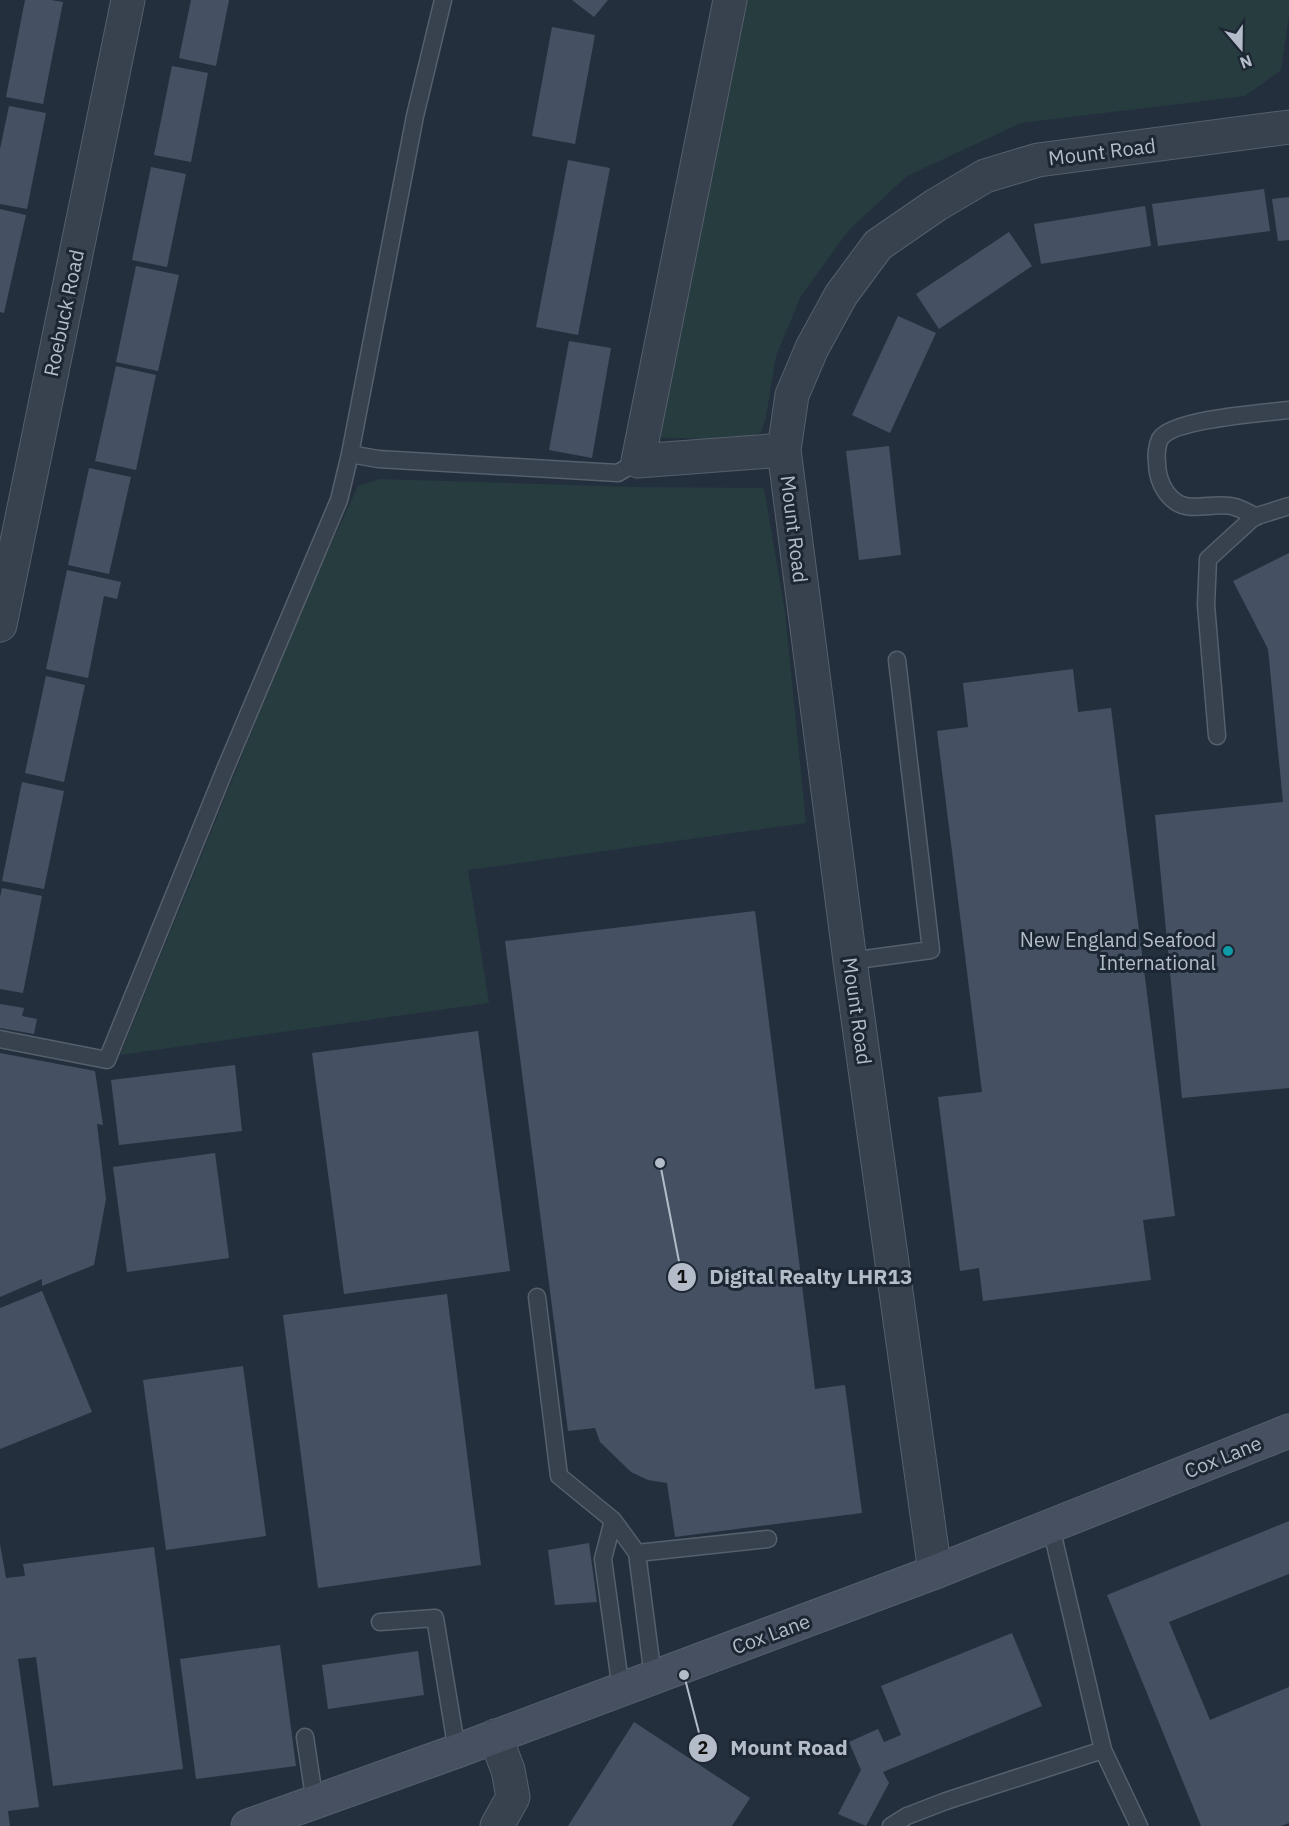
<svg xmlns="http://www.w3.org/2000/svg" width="1289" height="1826" viewBox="0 0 1289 1826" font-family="'IBM Plex Sans',sans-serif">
	<rect width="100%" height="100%" fill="#242f3e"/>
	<path fill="#263c3f" d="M 736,0 L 1289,0 L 1289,15 L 1281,70 L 1245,96 L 1021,123 L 907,176 L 849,230 L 801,296 L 776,356 L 766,417 L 761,432 L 746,440 L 640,437 Z
		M 380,479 L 633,487 L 764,488 L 785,612 L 806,823 L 468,870 L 489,1003 L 120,1055 L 308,594 L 358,486 Z"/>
	<path fill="#455162" d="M 25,0 L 51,0 L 63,2 L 43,104 L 6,97 Z
		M 191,0 L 229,0 L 216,66 L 179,58 Z
		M 572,0 L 608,0 L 594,17 Z
		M 552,27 L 595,35 L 575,144 L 532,136 Z
		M 172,66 L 208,73 L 191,162 L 154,155 Z
		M 9,106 L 46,113 L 27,209 L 0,204 L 0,149 Z
		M 568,160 L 610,168 L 578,335 L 536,327 Z
		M 151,167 L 186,174 L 167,267 L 132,260 Z
		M 1264,189 L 1270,231 L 1158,246 L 1152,204 Z
		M 1289,197 L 1289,240 L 1278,241 L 1272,199 Z
		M 1145,206 L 1151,246 L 1041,264 L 1034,224 Z
		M 0,209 L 26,215 L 4,313 L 0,312 Z
		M 1009,232 L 1032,266 L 939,329 L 916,294 Z
		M 136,266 L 179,275 L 158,371 L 116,362 Z
		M 898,316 L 936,333 L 890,433 L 852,415 Z
		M 569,341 L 611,348 L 592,458 L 549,450 Z
		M 116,366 L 156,375 L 136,470 L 95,461 Z
		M 889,446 L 901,555 L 859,560 L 846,451 Z
		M 89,468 L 131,477 L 109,574 L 68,565 Z
		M 1289,553 L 1289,1088 L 1182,1098 L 1155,815 L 1283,802 L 1268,649 L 1233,581 Z
		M 67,570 L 121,582 L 117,599 L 104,596 L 88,678 L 46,669 Z
		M 1073,669 L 1078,712 L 1111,708 L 1175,1216 L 1143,1220 L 1151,1280 L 983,1301 L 979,1268 L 960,1271 L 938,1097 L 982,1092 L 937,731 L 968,727 L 963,683 Z
		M 46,676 L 85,685 L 64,782 L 25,773 Z
		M 22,782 L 64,791 L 44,889 L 2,881 Z
		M 2,888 L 42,896 L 23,993 L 0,989 L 0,897 Z
		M 755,911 L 815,1389 L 845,1385 L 862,1513 L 675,1537 L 667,1483 L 648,1480 L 631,1472 L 600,1442 L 595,1428 L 568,1431 L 505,941 Z
		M 0,1004 L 24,1008 L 22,1016 L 37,1019 L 34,1034 L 0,1028 Z
		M 478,1031 L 510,1271 L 344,1294 L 312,1053 Z
		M 0,1053 L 95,1071 L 103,1125 L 97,1124 L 106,1199 L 94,1265 L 42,1286 L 42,1279 L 0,1297 Z
		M 235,1065 L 242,1131 L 119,1145 L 111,1080 Z
		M 215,1153 L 229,1258 L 127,1272 L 113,1167 Z
		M 42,1291 L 92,1412 L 0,1449 L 0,1308 Z
		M 447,1294 L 481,1565 L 318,1588 L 283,1315 Z
		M 243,1366 L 266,1536 L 166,1550 L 143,1380 Z
		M 1289,1521 L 1289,1574 L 1169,1622 L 1210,1720 L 1289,1687 L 1289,1823 L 1281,1826 L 1201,1826 L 1107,1595 Z
		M 589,1543 L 597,1602 L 555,1605 L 548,1550 Z
		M 0,1544 L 6,1578 L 25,1576 L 23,1564 L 154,1547 L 183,1769 L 53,1786 L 36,1657 L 18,1659 L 39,1807 L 8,1811 L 10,1826 L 0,1826 Z
		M 1012,1633 L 1042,1706 L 883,1772 L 889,1783 L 866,1826 L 838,1814 L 861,1770 L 849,1742 L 878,1729 L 884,1742 L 901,1735 L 881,1686 Z
		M 280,1645 L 296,1766 L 196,1779 L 180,1659 Z
		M 418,1651 L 424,1695 L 328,1709 L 322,1665 Z
		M 634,1722 L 750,1798 L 732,1826 L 568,1826 Z"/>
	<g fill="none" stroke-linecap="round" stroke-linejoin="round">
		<g stroke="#565f6c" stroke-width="19">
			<path id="lane" d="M 350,454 L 378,459 L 618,473 L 638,461
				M 1256,517 C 1249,513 1242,509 1235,507 C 1217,501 1192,513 1176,502 C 1163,493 1157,477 1157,462 C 1156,455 1157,445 1160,439 C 1172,419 1264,413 1289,410
				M 1217,736 L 1206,605 L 1208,559 L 1254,517 L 1289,506
				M 850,961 L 931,950 L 897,660
				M 0,1039 L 107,1060 L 226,767 L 339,500 L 350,454 L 415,116 L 443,0
				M 537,1297 L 559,1476 L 613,1520
				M 1051,1527 L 1103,1750 L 1139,1826
				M 637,1553 L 768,1539
				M 380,1622 L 435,1618 L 457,1751
				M 621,1690 L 603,1559 L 613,1520 L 637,1553 L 653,1677
				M 305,1737 L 315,1803
				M 891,1826 L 907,1816 L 946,1801 L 1103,1750"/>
		</g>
		<g stroke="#565f6c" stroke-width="35">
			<path id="street" d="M 730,0 L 638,461 L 784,450
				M 0,625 L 128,0
				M 935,1572 L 850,961 L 784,450 L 792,395 L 812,348 L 841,295 L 878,245 L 936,205 L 985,176 L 1038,160 L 1289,127
				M 495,1736 L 508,1770 L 513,1797 L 497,1826"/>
		</g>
		<g stroke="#565f6c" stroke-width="35">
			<path id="secondary" d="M 248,1826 L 457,1751 L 935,1572 L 1289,1431"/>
		</g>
		<use href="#lane" stroke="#38414e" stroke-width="16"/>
		<use href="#street" stroke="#38414e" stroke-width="33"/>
		<use href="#secondary" stroke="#465061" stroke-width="33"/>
	</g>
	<circle fill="#0f9aa8" stroke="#1d2633" stroke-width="2" cx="1228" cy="951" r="6"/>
	<g text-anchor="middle" stroke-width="6" stroke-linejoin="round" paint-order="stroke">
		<g font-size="20" fill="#b4bcc9" stroke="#1d2633">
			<text transform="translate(1102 152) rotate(-7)" y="7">Mount Road</text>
			<text transform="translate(64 313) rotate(-78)" y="7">Roebuck Road</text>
			<text transform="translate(794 529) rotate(83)" y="7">Mount Road</text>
			<text transform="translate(857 1011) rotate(82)" y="7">Mount Road</text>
			<text transform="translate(1223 1457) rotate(-22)" y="7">Cox Lane</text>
			<text transform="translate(771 1634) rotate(-20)" y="7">Cox Lane</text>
		</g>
		<g font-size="20" fill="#b4bcc9" stroke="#1d2633" text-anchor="end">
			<text x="1216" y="947">New England Seafood<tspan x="1216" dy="23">International</tspan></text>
		</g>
	</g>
	<path fill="none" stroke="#b4bcc9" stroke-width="2" d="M660 1163L682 1277M684 1675L703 1748"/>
	<g fill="#b4bcc9" stroke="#1d2633" stroke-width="2">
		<circle cx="660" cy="1163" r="6"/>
		<circle cx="684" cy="1675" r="6"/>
		<circle cx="682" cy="1277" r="15"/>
		<circle cx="703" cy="1748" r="15"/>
	</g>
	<g font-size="18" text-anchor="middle" font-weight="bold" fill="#111">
		<text x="682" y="1283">1</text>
		<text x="703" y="1754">2</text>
	</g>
	<g font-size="21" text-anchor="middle" font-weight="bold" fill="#b4bcc9" stroke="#1d2633" stroke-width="6" stroke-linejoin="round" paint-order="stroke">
		<text x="811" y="1284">Digital Realty LHR13</text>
		<text x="789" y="1755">Mount Road</text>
	</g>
	<g transform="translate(1241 48) rotate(160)" stroke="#1d2633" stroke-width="4.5" paint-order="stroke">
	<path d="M0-4.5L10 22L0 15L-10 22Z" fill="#b4bcc9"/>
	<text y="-9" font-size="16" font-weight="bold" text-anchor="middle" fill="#b4bcc9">N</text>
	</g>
</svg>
